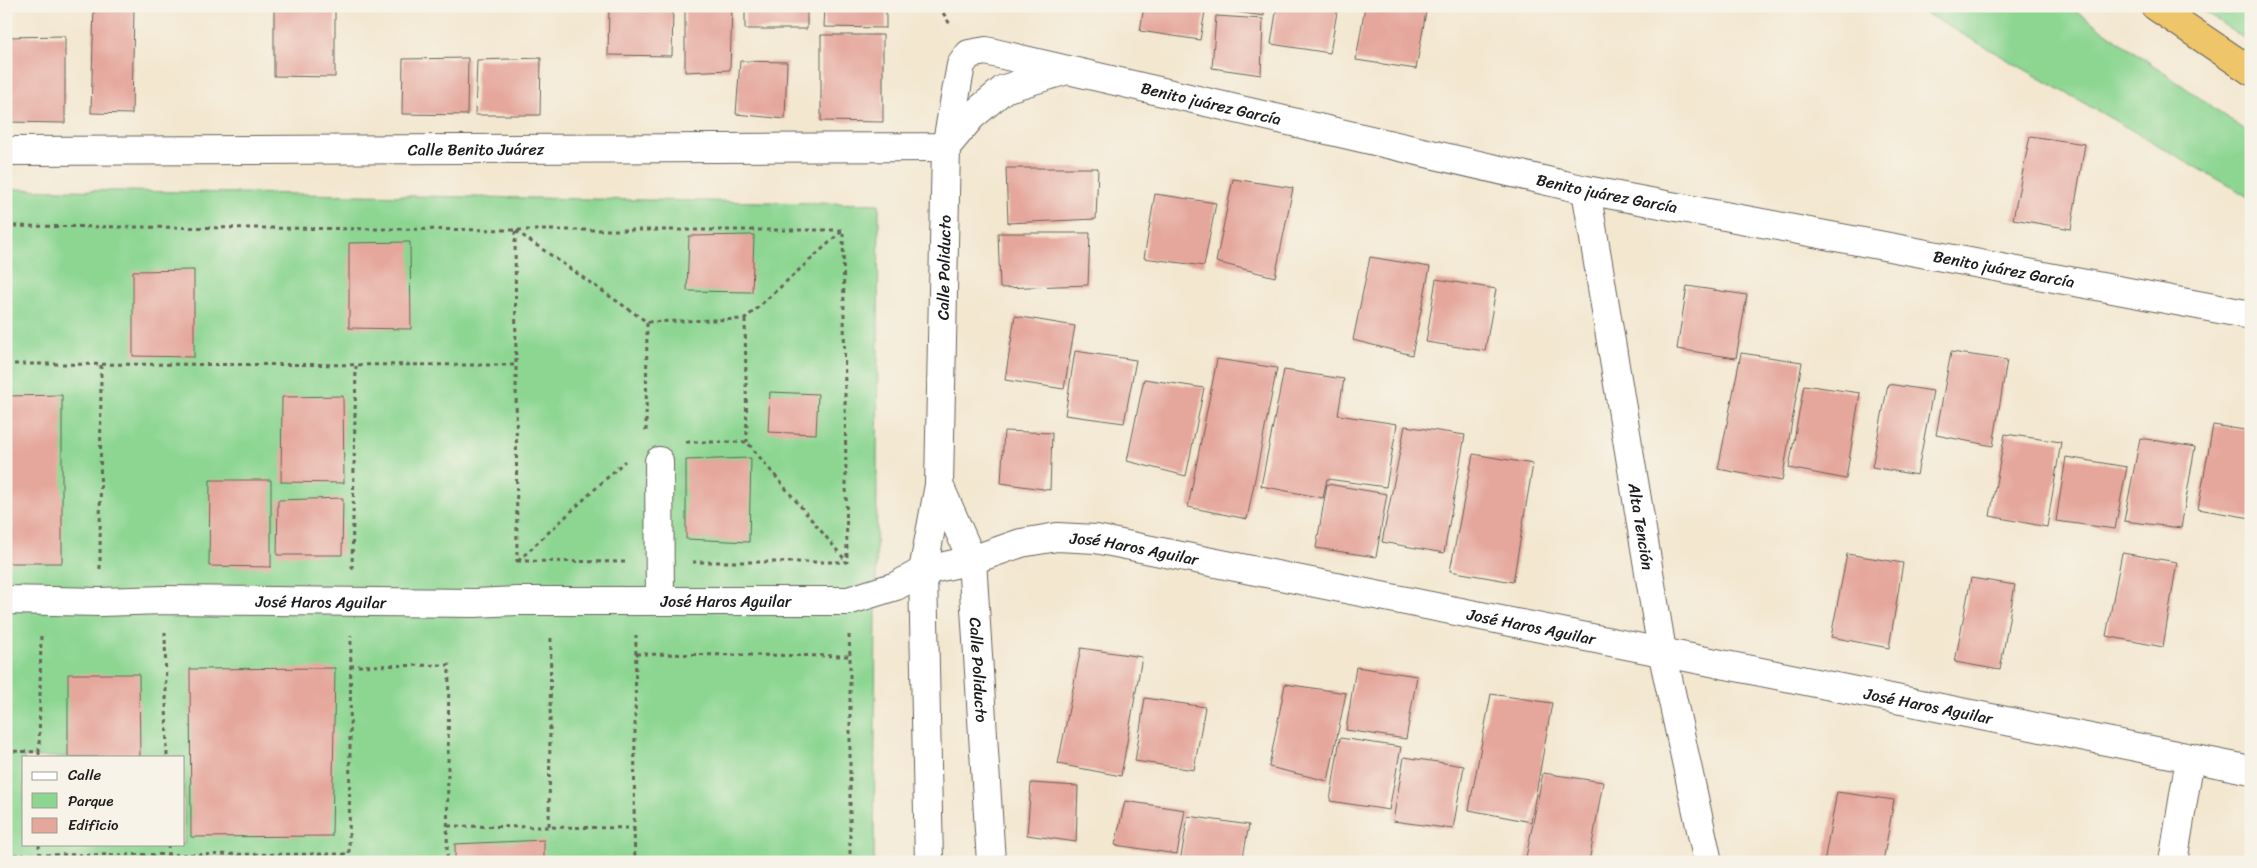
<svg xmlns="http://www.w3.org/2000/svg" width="2257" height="868" viewBox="0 0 2257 868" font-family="Sriracha,sans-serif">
	<rect width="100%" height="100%" fill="#f7f3e8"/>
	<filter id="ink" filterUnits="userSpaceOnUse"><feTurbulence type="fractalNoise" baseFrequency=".02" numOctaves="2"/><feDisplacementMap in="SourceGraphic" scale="10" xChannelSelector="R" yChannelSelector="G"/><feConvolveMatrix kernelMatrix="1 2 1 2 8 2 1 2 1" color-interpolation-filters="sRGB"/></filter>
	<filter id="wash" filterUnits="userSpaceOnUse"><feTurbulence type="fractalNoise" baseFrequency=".0096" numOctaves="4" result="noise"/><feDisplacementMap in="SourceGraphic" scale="20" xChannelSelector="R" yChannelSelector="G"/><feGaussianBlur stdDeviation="1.12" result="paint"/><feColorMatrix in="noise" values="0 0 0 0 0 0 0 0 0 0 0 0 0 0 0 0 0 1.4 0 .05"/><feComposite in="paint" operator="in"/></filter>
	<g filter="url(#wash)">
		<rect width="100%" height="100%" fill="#f3e7d0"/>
		<path fill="#8cd692" stroke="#547957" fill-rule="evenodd" d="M 1913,6 L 2069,6 L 2251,134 L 2251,198 Z
			M 2196,6 L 2251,6 L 2251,43 Z
			M 6,189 L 879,204 L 874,862 L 6,862 ZM 24,757 L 184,757 L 184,844 L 24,844 Z"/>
		<g id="blocks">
			<path fill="#e5a69b" d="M 94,6 L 134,6 L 132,114 L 91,113 Z
				M 274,6 L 335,6 L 335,77 L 274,76 Z
				M 609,6 L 673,6 L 672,56 L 608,55 Z
				M 685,6 L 732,6 L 730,70 L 685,72 Z
				M 745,6 L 807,6 L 807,29 L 745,29 Z
				M 825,6 L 886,6 L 886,28 L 824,27 Z
				M 1144,6 L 1206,6 L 1200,40 L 1140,31 Z
				M 1215,6 L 1264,6 L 1264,16 L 1215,9 Z
				M 1277,6 L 1338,6 L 1330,53 L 1271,44 Z
				M 1365,6 L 1427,6 L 1416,69 L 1356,60 Z
				M 1216,16 L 1263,19 L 1261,75 L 1212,68 Z
				M 821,35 L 883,35 L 883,122 L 821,121 Z
				M 65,36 L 65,123 L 6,122 L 6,37 Z
				M 468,58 L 467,115 L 402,114 L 403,59 Z
				M 541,58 L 540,115 L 475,115 L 477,60 Z
				M 740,61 L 787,62 L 785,119 L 736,114 Z
				M 2030,136 L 2085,144 L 2071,229 L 2013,219 Z
				M 1006,168 L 1098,168 L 1096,219 L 1008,223 Z
				M 1233,179 L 1293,188 L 1275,277 L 1216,262 Z
				M 1155,194 L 1216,203 L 1204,266 L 1144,258 Z
				M 998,233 L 1090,233 L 1088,285 L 1000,288 Z
				M 754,235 L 752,292 L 687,291 L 689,236 Z
				M 410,242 L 411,329 L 349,328 L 349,243 Z
				M 1370,257 L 1430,267 L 1412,355 L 1353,340 Z
				M 194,270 L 194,357 L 133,356 L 133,271 Z
				M 1436,279 L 1496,289 L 1485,351 L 1426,342 Z
				M 1687,286 L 1747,295 L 1736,358 L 1677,349 Z
				M 1015,316 L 1075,326 L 1064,389 L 1005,380 Z
				M 1075,351 L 1136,360 L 1124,423 L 1065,415 Z
				M 1951,352 L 2007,360 L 1993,446 L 1936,435 Z
				M 1741,353 L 1802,362 L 1782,481 L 1718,469 Z
				M 1217,359 L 1277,368 L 1247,519 L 1188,507 Z
				M 1284,370 L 1344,379 L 1338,415 L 1397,424 L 1386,487 L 1327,479 L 1323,498 L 1261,486 Z
				M 1144,379 L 1204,388 L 1186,476 L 1127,461 Z
				M 1888,384 L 1933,391 L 1917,475 L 1872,467 Z
				M 1804,385 L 1860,393 L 1846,479 L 1789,468 Z
				M 770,392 L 818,394 L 816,434 L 768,432 Z
				M 62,395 L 62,563 L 6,563 L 6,396 Z
				M 343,396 L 344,483 L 281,482 L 282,397 Z
				M 2213,425 L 2251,431 L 2251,518 L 2198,509 Z
				M 1405,426 L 1465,435 L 1444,553 L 1382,542 Z
				M 1004,431 L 1052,433 L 1050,490 L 1001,483 Z
				M 2005,434 L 2061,442 L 2047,527 L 1990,516 Z
				M 2140,438 L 2195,447 L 2181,528 L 2124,521 Z
				M 1473,454 L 1533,464 L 1513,582 L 1450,571 Z
				M 2066,457 L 2127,467 L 2115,529 L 2056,521 Z
				M 751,458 L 749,542 L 686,539 L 686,460 Z
				M 210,480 L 271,480 L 271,567 L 209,566 Z
				M 1327,484 L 1387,494 L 1376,557 L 1316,548 Z
				M 343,498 L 342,555 L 277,555 L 278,500 Z
				M 2122,553 L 2177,562 L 2163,647 L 2106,636 Z
				M 1847,554 L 1903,563 L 1889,648 L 1831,637 Z
				M 1971,578 L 2015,585 L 2000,670 L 1955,662 Z
				M 1081,648 L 1142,657 L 1121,776 L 1058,764 Z
				M 1356,667 L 1417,676 L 1406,739 L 1346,730 Z
				M 335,668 L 332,836 L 191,837 L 190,669 Z
				M 68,674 L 139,674 L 140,757 L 68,757 Z
				M 1285,684 L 1346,693 L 1328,781 L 1269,767 Z
				M 1491,694 L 1552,703 L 1531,822 L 1469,810 Z
				M 1145,698 L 1205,707 L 1194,770 L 1135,761 Z
				M 1340,738 L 1401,747 L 1389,810 L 1330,801 Z
				M 1404,757 L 1464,766 L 1453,829 L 1393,821 Z
				M 1543,773 L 1603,782 L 1589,862 L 1525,862 Z
				M 1031,783 L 1078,786 L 1076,842 L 1027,835 Z
				M 1837,792 L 1894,800 L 1883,862 L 1824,862 Z
				M 1125,801 L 1185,810 L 1177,854 L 1115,845 Z
				M 1188,816 L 1249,825 L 1242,862 L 1180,862 Z
				M 544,840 L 544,862 L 455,862 L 455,844 Z"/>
		</g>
	</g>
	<g filter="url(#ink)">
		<use href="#blocks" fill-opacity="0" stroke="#67635b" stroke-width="1"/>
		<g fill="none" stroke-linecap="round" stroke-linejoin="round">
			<g stroke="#67635b" stroke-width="30">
				<g id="minor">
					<path id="s1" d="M 6,151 L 946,147 L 972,116 L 1004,89 L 1067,70"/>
					<path id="s2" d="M 1586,190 L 1662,651 L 1708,862"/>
					<path d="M 659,461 L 660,601"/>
					<path id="s3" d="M 939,485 L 972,560 L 991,862"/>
					<path id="s4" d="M 6,600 L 100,602 L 165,600 L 475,603 L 517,601 L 848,601 L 896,586 L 923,571 L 972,560 L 1021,543 L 1057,537 L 1096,539 L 2251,770"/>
					<path id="s5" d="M 929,862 L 923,571 L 939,485 L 946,147 L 961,65 L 969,54 L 986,51 L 1586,190 L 2251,315"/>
					<path d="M 2173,862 L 2190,758"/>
				</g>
			</g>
			<g stroke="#67635b" stroke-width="30">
				<path id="highway" d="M 2155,6 L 2251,71"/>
			</g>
			<path stroke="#67635b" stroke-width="3" stroke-dasharray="4 4" stroke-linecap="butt" d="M 939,6 L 951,26
				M 6,226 L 515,230 L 843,230 L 847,562 L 693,562
				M 515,231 L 516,365
				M 516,231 L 647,322 L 745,319 L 842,231
				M 745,319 L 747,442
				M 6,364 L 516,365 L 517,562
				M 646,431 L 647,322
				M 686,442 L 747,442 L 846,561
				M 517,561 L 627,562
				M 518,561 L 625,461
				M 100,569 L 101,364
				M 352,569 L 356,366
				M 165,632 L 167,757
				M 849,635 L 850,656
				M 636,654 L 850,656 L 850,862
				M 350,666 L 449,665 L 447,862
				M 6,751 L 39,752 L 39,757
				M 39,752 L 41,633
				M 448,826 L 634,828 L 636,635
				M 549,826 L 551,634
				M 634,828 L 635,862
				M 39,844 L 40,862
				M 168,844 L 168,862
				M 6,855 L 349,854 L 351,636"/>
			<use href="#minor" stroke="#fff" stroke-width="28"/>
			<use href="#highway" stroke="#eec569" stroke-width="28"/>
		</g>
	</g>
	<g text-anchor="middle" stroke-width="5" stroke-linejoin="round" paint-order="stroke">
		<g font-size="16" fill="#1c1c1c" stroke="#f7f3e8">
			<text dy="6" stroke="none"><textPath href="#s5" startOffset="1062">Benito juárez García</textPath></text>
			<text dy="6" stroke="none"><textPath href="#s1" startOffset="470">Calle Benito Juárez</textPath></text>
			<text dy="6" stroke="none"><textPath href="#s5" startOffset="1468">Benito juárez García</textPath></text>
			<text dy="6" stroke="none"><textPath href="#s5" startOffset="596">Calle Poliducto</textPath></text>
			<text dy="6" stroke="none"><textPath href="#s5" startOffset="1872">Benito juárez García</textPath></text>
			<text dy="6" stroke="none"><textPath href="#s2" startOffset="341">Alta Tención</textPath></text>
			<text dy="6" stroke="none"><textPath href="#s4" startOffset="1140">José Haros Aguilar</textPath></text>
			<text dy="6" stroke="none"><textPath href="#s4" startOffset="720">José Haros Aguilar</textPath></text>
			<text dy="6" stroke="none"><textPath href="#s4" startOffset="315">José Haros Aguilar</textPath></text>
			<text dy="6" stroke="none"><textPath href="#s4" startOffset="1545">José Haros Aguilar</textPath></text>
			<text dy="6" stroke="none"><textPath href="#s3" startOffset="192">Calle Poliducto</textPath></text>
			<text dy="6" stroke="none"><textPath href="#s4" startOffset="1950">José Haros Aguilar</textPath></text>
		</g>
	</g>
	<rect width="2257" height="868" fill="none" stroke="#f7f3e8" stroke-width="25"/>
	<rect x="22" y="756" width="162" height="90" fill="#f7f3e8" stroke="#9f9d96"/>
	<rect x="32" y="772" width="25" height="8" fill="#ffffff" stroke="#9f9d96"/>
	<text x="68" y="780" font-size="15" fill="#1c1c1c">Calle</text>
	<rect x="32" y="793" width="25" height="15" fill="#8cd692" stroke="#9f9d96"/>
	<text x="68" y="806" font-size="15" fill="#1c1c1c">Parque</text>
	<rect x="32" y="818" width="25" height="15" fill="#e5a69b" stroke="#9f9d96"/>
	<text x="68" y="830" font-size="15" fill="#1c1c1c">Edificio</text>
</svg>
